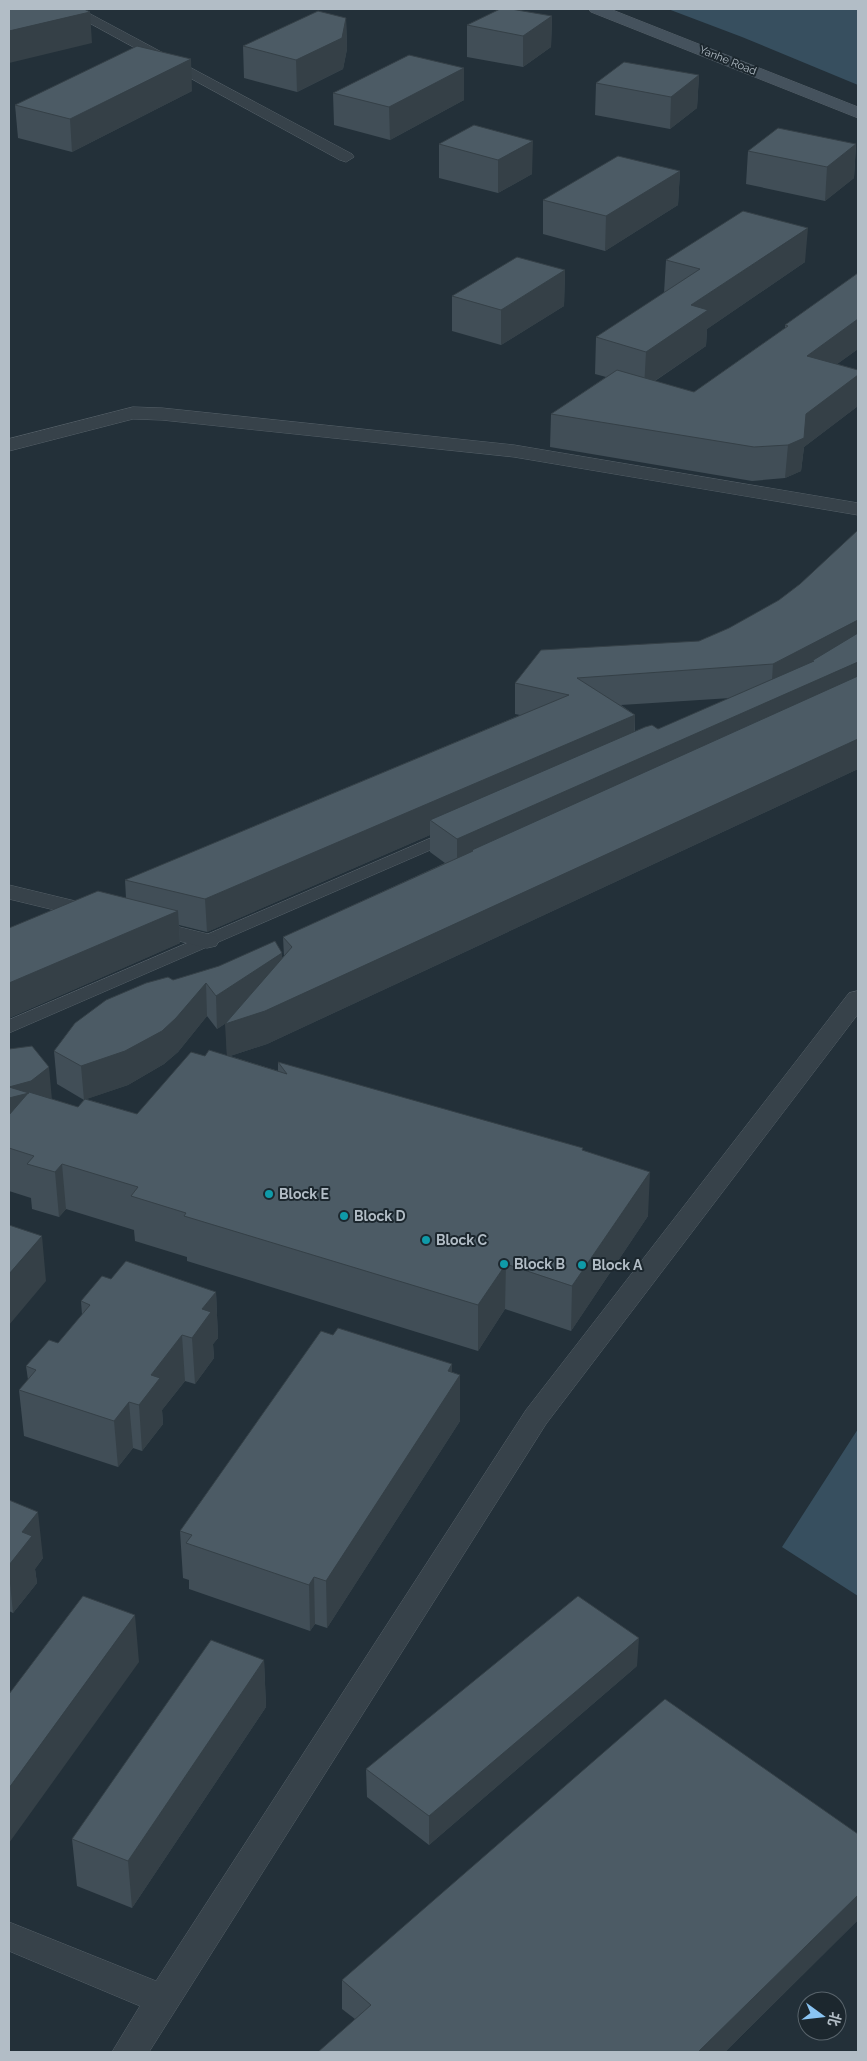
<svg xmlns="http://www.w3.org/2000/svg" width="867" height="2061" viewBox="0 0 867 2061" font-family="Raleway,'Noto Sans SC',sans-serif">
	<rect width="100%" height="100%" fill="#233039"/>
	<path fill="#374f5f" d="M 668,9 L 858,9 L 858,85 L 742,37 Z
		M 858,1429 L 858,1596 L 782,1547 Z"/>
	<g fill="none" stroke-linecap="round" stroke-linejoin="round">
		<g stroke="#556068" stroke-width="1">
			<path id="pedestrian" d="M 452,829 L 458,830 L 461,834 L 458,838 L 9,1033 L 9,1020 Z"/>
		</g>
		<g stroke="#556068" stroke-width="1">
			<path id="minor" d="M 64,9 L 81,9 L 352,154 L 354,157 L 346,162 L 340,160 Z
				M 133,407 L 162,408 L 514,445 L 858,503 L 858,515 L 514,457 L 162,420 L 133,419 L 9,451 L 9,439 Z
				M 9,885 L 104,908 L 108,913 L 104,918 L 96,920 L 9,899 Z
				M 147,919 L 216,936 L 219,941 L 216,946 L 207,948 L 139,931 L 135,926 L 139,921 Z
				M 858,991 L 858,1014 L 546,1424 L 149,2052 L 112,2052 L 140,2006 L 9,1951 L 9,1922 L 156,1981 L 526,1410 L 849,993 Z"/>
		</g>
		<g stroke="#556068" stroke-width="1">
			<path id="secondary" d="M 589,9 L 610,9 L 858,107 L 858,118 L 591,12 Z"/>
		</g>
		<use href="#pedestrian" fill="#37424a" fill-rule="evenodd"/>
		<use href="#minor" fill="#37424a" fill-rule="evenodd"/>
		<use href="#secondary" fill="#45525d" fill-rule="evenodd"/>
	</g>
	<path fill="#414e57" fill-rule="evenodd" d="M 552,16 L 551,47 L 523,67 L 467,57 L 467,25 Z
		M 346,18 L 347,49 L 343,69 L 297,92 L 244,78 L 243,46 Z
		M 464,68 L 464,100 L 390,140 L 334,125 L 333,93 Z
		M 699,75 L 697,108 L 670,129 L 595,115 L 596,83 Z
		M 192,91 L 72,152 L 18,138 L 15,105 Z
		M 474,125 L 532,174 L 498,193 L 439,178 L 439,144 Z
		M 856,144 L 854,178 L 825,201 L 746,184 L 748,151 Z
		M 680,171 L 678,205 L 605,251 L 543,234 L 543,200 Z
		M 666,260 L 805,262 L 707,329 L 706,346 L 655,381 L 694,392 L 785,328 L 785,325 L 858,273 L 858,349 L 837,364 L 858,370 L 858,406 L 804,447 L 801,471 L 785,478 L 752,481 L 550,447 L 551,414 L 606,377 L 595,374 L 596,337 L 664,293 Z
		M 565,270 L 564,306 L 501,345 L 452,331 L 452,296 Z
		M 800,584 L 858,769 L 267,1044 L 230,1056 L 278,1071 L 278,1062 L 583,1151 L 648,1216 L 571,1331 L 505,1309 L 478,1351 L 187,1261 L 187,1257 L 135,1241 L 134,1230 L 66,1209 L 59,1217 L 32,1209 L 31,1198 L 9,1191 L 9,1049 L 52,1099 L 78,1107 L 84,1100 L 57,1084 L 54,1051 L 173,980 L 282,958 L 284,956 L 283,937 L 445,863 L 430,852 L 430,835 L 207,932 L 179,925 L 180,943 L 9,1018 L 9,928 L 126,898 L 125,880 L 520,715 L 515,714 L 515,683 L 699,641 L 729,628 L 779,600 ZM 731,698 L 658,729 L 635,732 L 635,715 L 621,705 ZM 207,1016 L 217,1029 L 226,1023 L 227,1056 L 205,1056 L 137,1114 L 86,1099 L 128,1085 L 164,1064 L 178,1052 Z
		M 111,1279 L 216,1292 L 218,1338 L 213,1344 L 214,1358 L 195,1384 L 185,1381 L 162,1410 L 163,1424 L 142,1451 L 133,1448 L 118,1467 L 24,1436 L 19,1390 L 28,1380 L 26,1366 L 58,1343 L 82,1315 L 81,1301 Z
		M 333,1335 L 452,1364 L 452,1372 L 460,1375 L 460,1421 L 327,1628 L 315,1624 L 310,1631 L 189,1589 L 189,1580 L 183,1578 L 180,1531 Z
		M 9,1500 L 43,1558 L 35,1569 L 37,1583 L 13,1613 L 9,1611 Z
		M 264,1660 L 266,1707 L 132,1908 L 77,1886 L 72,1839 Z
		M 637,1666 L 429,1845 L 367,1797 L 366,1769 Z
		M 858,1834 L 858,1920 L 725,2052 L 355,2019 L 342,2009 L 342,1980 Z"/>
	<path fill="#354047" d="M 90,12 L 92,43 L 9,63 L 9,31 Z
		M 552,16 L 551,47 L 523,67 L 523,36 Z
		M 346,18 L 347,49 L 343,69 L 297,92 L 296,60 Z
		M 191,59 L 192,91 L 72,152 L 70,119 Z
		M 464,68 L 464,100 L 390,140 L 389,107 Z
		M 699,75 L 697,108 L 670,129 L 671,97 Z
		M 533,141 L 532,174 L 498,193 L 498,160 Z
		M 856,144 L 854,178 L 825,201 L 827,167 Z
		M 680,171 L 678,205 L 605,251 L 606,216 Z
		M 808,228 L 805,262 L 707,329 L 706,346 L 644,388 L 646,352 L 691,305 Z
		M 565,270 L 564,306 L 501,345 L 501,310 Z
		M 858,319 L 858,349 L 804,388 L 807,356 Z
		M 858,375 L 858,406 L 804,447 L 801,471 L 785,478 L 788,445 L 806,414 Z
		M 858,620 L 858,648 L 814,661 L 810,662 L 809,675 L 771,695 L 773,664 Z
		M 858,662 L 858,691 L 472,850 L 471,865 L 457,871 L 457,839 Z
		M 635,715 L 634,746 L 430,820 L 430,835 L 207,932 L 205,899 Z
		M 858,739 L 858,769 L 267,1044 L 227,1057 L 225,1024 Z
		M 178,911 L 180,943 L 9,1018 L 9,983 Z
		M 282,953 L 283,986 L 217,1029 L 216,996 Z
		M 206,983 L 207,1016 L 178,1052 L 164,1064 L 128,1085 L 84,1100 L 81,1066 Z
		M 49,1067 L 52,1100 L 9,1133 L 9,1087 Z
		M 62,1164 L 66,1209 L 59,1217 L 55,1172 Z
		M 650,1172 L 648,1216 L 571,1331 L 572,1286 Z
		M 42,1236 L 46,1281 L 9,1325 L 9,1274 Z
		M 506,1264 L 505,1309 L 478,1351 L 478,1305 Z
		M 216,1292 L 218,1338 L 213,1344 L 214,1358 L 195,1384 L 192,1338 L 202,1309 Z
		M 182,1335 L 185,1381 L 162,1410 L 163,1424 L 142,1451 L 139,1405 L 151,1375 Z
		M 452,1364 L 452,1387 L 460,1375 L 460,1421 L 327,1628 L 326,1581 Z
		M 129,1402 L 133,1448 L 118,1467 L 114,1421 Z
		M 38,1512 L 43,1558 L 35,1569 L 37,1583 L 13,1613 L 9,1573 L 9,1565 L 22,1532 Z
		M 314,1577 L 315,1624 L 310,1631 L 309,1585 Z
		M 135,1615 L 139,1662 L 9,1843 L 9,1788 Z
		M 639,1638 L 637,1666 L 429,1845 L 429,1816 Z
		M 264,1660 L 266,1707 L 132,1908 L 128,1861 Z
		M 858,1895 L 858,1920 L 725,2052 L 698,2052 Z"/>
	<path fill="#4c5b65" stroke="#354047" d="M 9,9 L 84,9 L 90,12 L 9,31 Z
		M 500,9 L 511,9 L 552,16 L 523,36 L 467,25 Z
		M 318,11 L 346,18 L 342,38 L 296,60 L 243,46 Z
		M 137,46 L 191,59 L 70,119 L 15,105 Z
		M 409,55 L 464,68 L 389,107 L 333,93 Z
		M 624,62 L 699,75 L 671,97 L 596,83 Z
		M 474,125 L 533,141 L 498,160 L 439,144 Z
		M 778,128 L 856,144 L 827,167 L 748,151 Z
		M 618,156 L 680,171 L 606,216 L 543,200 Z
		M 743,211 L 808,228 L 691,305 L 708,310 L 646,352 L 596,337 L 700,269 L 666,260 Z
		M 517,257 L 565,270 L 501,310 L 452,296 Z
		M 858,273 L 858,319 L 807,356 L 858,370 L 858,375 L 806,414 L 804,438 L 788,445 L 754,447 L 551,414 L 617,370 L 694,392 L 788,326 L 785,325 Z
		M 858,530 L 858,620 L 773,664 L 577,678 L 635,715 L 205,899 L 125,880 L 569,695 L 515,683 L 541,650 L 699,641 L 729,628 L 779,600 L 800,584 Z
		M 858,633 L 858,662 L 457,839 L 430,820 L 645,727 L 652,725 L 658,729 L 814,661 L 810,662 Z
		M 858,676 L 858,739 L 265,1011 L 225,1024 L 292,947 L 283,937 L 473,851 L 472,850 Z
		M 98,891 L 178,911 L 9,983 L 9,928 Z
		M 275,941 L 282,953 L 216,996 L 206,983 L 176,1018 L 162,1031 L 125,1051 L 81,1066 L 54,1051 L 75,1023 L 106,1000 L 146,983 L 168,977 L 173,980 L 219,966 Z
		M 32,1046 L 49,1067 L 31,1081 L 9,1087 L 29,1093 L 9,1098 L 9,1049 Z
		M 209,1050 L 287,1074 L 278,1062 L 583,1148 L 582,1150 L 650,1172 L 572,1286 L 506,1264 L 478,1305 L 184,1216 L 186,1213 L 131,1196 L 138,1187 L 62,1164 L 55,1172 L 27,1164 L 34,1156 L 9,1148 L 9,1115 L 29,1092 L 78,1107 L 85,1099 L 137,1114 L 191,1052 L 205,1056 Z
		M 9,1225 L 42,1236 L 9,1274 Z
		M 126,1261 L 216,1292 L 202,1309 L 211,1312 L 192,1338 L 182,1335 L 151,1375 L 160,1378 L 139,1405 L 129,1402 L 114,1421 L 19,1390 L 36,1370 L 26,1366 L 49,1340 L 58,1343 L 90,1305 L 81,1301 L 102,1276 L 111,1279 Z
		M 338,1328 L 452,1364 L 448,1371 L 460,1375 L 326,1581 L 314,1577 L 309,1585 L 186,1543 L 192,1535 L 180,1531 L 321,1331 L 333,1335 Z
		M 9,1500 L 38,1512 L 22,1532 L 32,1536 L 9,1565 Z
		M 83,1596 L 135,1615 L 9,1788 L 9,1694 Z
		M 578,1596 L 639,1638 L 429,1816 L 366,1769 Z
		M 211,1640 L 264,1660 L 128,1861 L 72,1839 Z
		M 665,1699 L 858,1834 L 858,1895 L 698,2052 L 318,2052 L 371,2005 L 342,1980 Z"/>
	<g fill="#0f9aa8" stroke="#1c272e" stroke-width="2">
		<circle cx="269" cy="1194" r="5"/>
		<circle cx="344" cy="1216" r="5"/>
		<circle cx="426" cy="1240" r="5"/>
		<circle cx="504" cy="1264" r="5"/>
		<circle cx="582" cy="1265" r="5"/>
	</g>
	<g text-anchor="middle" stroke-width="4" stroke-linejoin="round" paint-order="stroke">
		<g font-size="11" fill="#b2bdc6" stroke="#1c272e">
			<text transform="translate(728 60) rotate(22)" y="4">Yanhe Road</text>
		</g>
		<g font-size="14" font-weight="bold" fill="#b2bdc6" stroke="#1c272e" text-anchor="start">
			<text x="279" y="1199">Block E</text>
			<text x="354" y="1221">Block D</text>
			<text x="436" y="1245">Block C</text>
			<text x="514" y="1269">Block B</text>
			<text x="592" y="1270">Block A</text>
		</g>
	</g>
	<rect width="867" height="2061" fill="none" stroke="#b2bdc6" stroke-width="20"/>
	<g transform="translate(822 2016) rotate(105)"><circle r="24" fill="#1c272e" stroke="#58636b"/>
	<path d="M0-4L9 19L0 12L-9 19Z" fill="#8ac4f2"/>
	<text y="-8" font-size="14" font-weight="bold" text-anchor="middle" fill="#b2bdc6">北</text>
	</g>
</svg>
